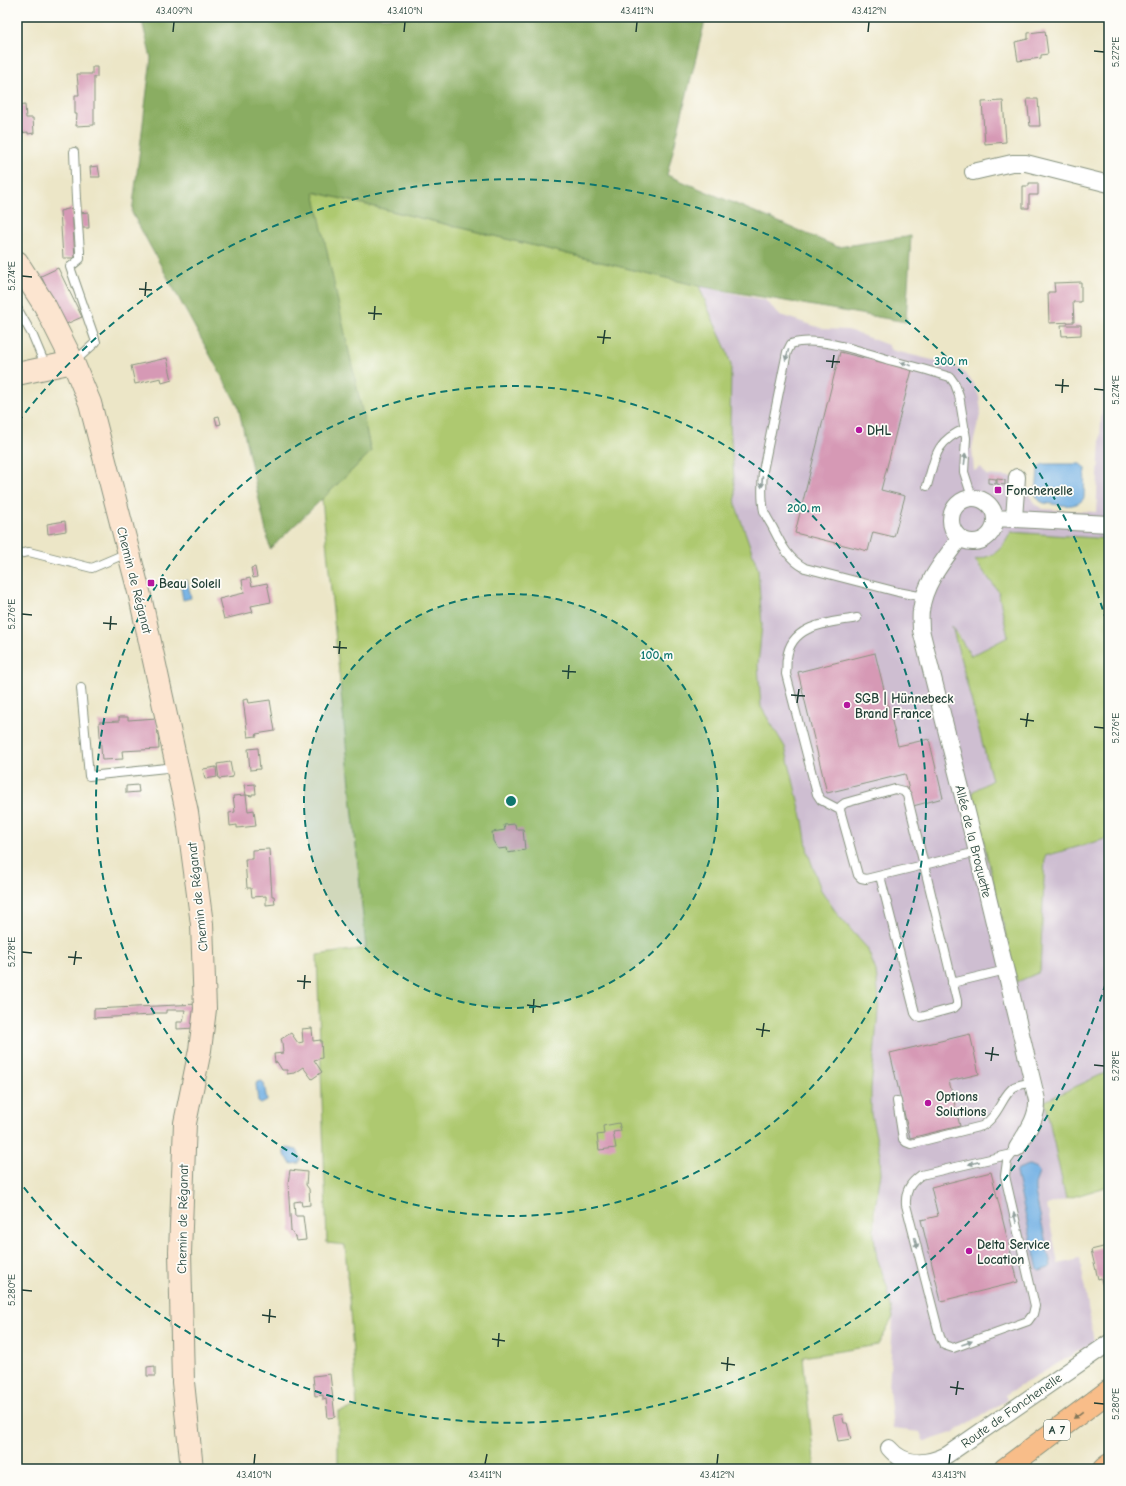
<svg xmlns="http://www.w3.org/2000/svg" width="1126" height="1486" viewBox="0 0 1126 1486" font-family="'Comic Neue',sans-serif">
	<rect width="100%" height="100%" fill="#fdfcf7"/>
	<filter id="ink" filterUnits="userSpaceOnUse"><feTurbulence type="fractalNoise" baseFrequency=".025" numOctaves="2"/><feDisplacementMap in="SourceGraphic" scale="8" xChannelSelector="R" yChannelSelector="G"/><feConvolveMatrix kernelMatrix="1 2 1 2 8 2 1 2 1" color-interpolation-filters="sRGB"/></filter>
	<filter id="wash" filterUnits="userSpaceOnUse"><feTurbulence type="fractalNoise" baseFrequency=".012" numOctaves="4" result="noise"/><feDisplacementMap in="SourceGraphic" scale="16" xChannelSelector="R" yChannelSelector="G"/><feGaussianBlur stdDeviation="0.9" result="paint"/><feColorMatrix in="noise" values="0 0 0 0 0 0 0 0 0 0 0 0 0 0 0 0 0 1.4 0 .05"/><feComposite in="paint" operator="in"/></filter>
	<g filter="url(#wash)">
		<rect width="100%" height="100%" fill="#ece6c7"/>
		<path fill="#cebed1" d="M 699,286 L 765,300 L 780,315 L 824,329 L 848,330 L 888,345 L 891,350 L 953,365 L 963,372 L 973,382 L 979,396 L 981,411 L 972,448 L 974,471 L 981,467 L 986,475 L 1027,478 L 1028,493 L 1034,503 L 1042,509 L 1096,512 L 1104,369 L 1109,370 L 1109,1071 L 1045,1101 L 1066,1199 L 1047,1205 L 1058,1264 L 1080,1259 L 1095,1348 L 1082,1349 L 1005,1395 L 1007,1400 L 952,1433 L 924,1442 L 920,1432 L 893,1429 L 889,1389 L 893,1317 L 887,1286 L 877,1258 L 874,1236 L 880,1154 L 871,1114 L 871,1088 L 838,915 L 821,890 L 808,853 L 803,821 L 785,747 L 761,707 L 758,665 L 762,625 L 758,569 L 736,506 L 730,426 L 731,365 L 726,349 L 712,318 Z"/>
		<path fill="#aec96f" stroke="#668352" d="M 313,192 L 699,286 L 712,318 L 726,349 L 731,365 L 730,426 L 736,506 L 758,569 L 762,625 L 758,665 L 761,707 L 785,747 L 803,821 L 808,853 L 821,890 L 838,915 L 867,948 L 876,971 L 879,1000 L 871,1088 L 871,1114 L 880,1154 L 881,1174 L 874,1213 L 874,1236 L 877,1258 L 887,1286 L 893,1317 L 878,1345 L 803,1357 L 815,1469 L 338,1469 L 338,1412 L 357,1407 L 345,1245 L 327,1243 L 317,955 L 366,948 L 322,499 L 371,452 Z
			M 1011,532 L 1109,539 L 1109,838 L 1045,856 L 1040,972 L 1017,982 L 972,792 L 992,780 L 952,626 L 971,656 L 1008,637 L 998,591 L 975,560 C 996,555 1001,551 1011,532 Z
			M 1109,1071 L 1109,1186 L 1066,1199 L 1045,1101 Z"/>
		<path fill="#8aad62" stroke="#54754b" d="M 141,17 L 706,17 L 667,175 L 838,247 L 911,236 L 906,322 L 699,286 L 314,192 L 371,452 L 270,549 L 238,406 L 132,213 L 151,58 Z"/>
		<path fill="#72b0e4" stroke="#48768c" d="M 1043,464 L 1080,464 L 1085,468 L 1084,498 C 1076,510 1057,504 1044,503 L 1040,501 L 1036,496 L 1038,468 Z
			M 187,580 L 191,598 L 183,600 L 180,582 Z
			M 262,1081 L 264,1083 L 267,1101 L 261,1104 L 258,1102 L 256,1084 L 257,1082 Z
			M 287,1148 L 297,1150 L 301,1159 L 299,1163 L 293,1164 L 290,1163 L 288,1159 L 284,1155 L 284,1151 Z
			M 1029,1165 L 1036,1168 L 1039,1173 L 1035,1184 L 1035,1192 L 1051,1266 L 1049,1268 L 1040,1271 L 1038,1270 L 1016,1173 L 1018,1169 Z"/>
		<g id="blocks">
			<path fill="#d699b5" d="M 1045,31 L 1048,54 L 1041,55 L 1041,58 L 1018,61 L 1015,42 L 1028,39 L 1028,33 Z
				M 92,67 L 97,67 L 97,77 L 94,77 L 94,125 L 76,126 L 77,114 L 75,114 L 75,95 L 79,95 L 77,74 L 92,74 Z
				M 1027,99 L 1038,99 L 1040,126 L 1030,126 Z
				M 1003,101 L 1006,142 L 985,144 L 982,102 Z
				M 25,105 L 26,118 L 33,118 L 34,133 L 28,134 L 28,132 L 20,133 L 17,106 Z
				M 98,166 L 100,177 L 91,177 L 90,167 Z
				M 1029,183 L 1038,183 L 1038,195 L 1029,195 L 1029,208 L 1023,208 L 1023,186 L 1029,186 Z
				M 72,208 L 75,258 L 63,258 L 60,211 Z
				M 88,212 L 89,228 L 82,228 L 80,213 Z
				M 58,268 L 82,317 L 64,325 L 41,276 Z
				M 1081,282 L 1081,302 L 1073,302 L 1074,322 L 1049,323 L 1048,292 L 1055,292 L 1054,283 Z
				M 1061,325 L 1081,325 L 1081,335 L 1062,336 Z
				M 840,352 L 912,370 L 881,490 L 905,496 L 894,537 L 873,532 L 868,551 L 795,533 Z
				M 167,358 L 172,380 L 162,383 L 161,378 L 135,384 L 131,366 Z
				M 219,416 L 221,424 L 217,425 L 215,417 Z
				M 988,478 L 996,479 L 996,484 L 988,483 Z
				M 997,479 L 1005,480 L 1005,485 L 997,484 Z
				M 65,521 L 66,531 L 48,534 L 47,524 Z
				M 255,567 L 257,577 L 253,578 L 251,568 Z
				M 250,578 L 252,586 L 267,583 L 271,602 L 251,606 L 253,612 L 224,619 L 219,599 L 244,593 L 242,580 Z
				M 875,653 L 898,746 L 929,739 L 943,798 L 913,806 L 905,774 L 827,793 L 798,672 Z
				M 248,699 L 249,703 L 270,700 L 275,731 L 256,734 L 257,736 L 248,737 L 243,700 Z
				M 119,717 L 128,717 L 128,720 L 157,718 L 159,749 L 122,751 L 123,759 L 102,760 L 99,722 L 119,721 Z
				M 258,748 L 260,769 L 250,770 L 248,749 Z
				M 230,762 L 233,777 L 219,779 L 217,764 Z
				M 216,767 L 217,777 L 205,779 L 203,769 Z
				M 255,784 L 256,794 L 252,794 L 252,796 L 246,795 L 248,811 L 254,810 L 256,826 L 237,828 L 237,825 L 230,826 L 229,813 L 235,812 L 233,796 L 246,795 L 244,785 Z
				M 138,785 L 139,792 L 126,793 L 126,786 Z
				M 515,824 L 516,829 L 523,829 L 525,850 L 508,853 L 507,848 L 498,849 L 493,841 L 492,832 L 505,830 L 504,825 Z
				M 269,849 L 272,896 L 274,896 L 275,904 L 266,905 L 266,896 L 252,897 L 251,888 L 247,888 L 245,859 L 252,859 L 252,850 Z
				M 198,1004 L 195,1028 L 177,1029 L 177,1022 L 183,1022 L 185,1010 L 166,1010 L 166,1013 L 153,1013 L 153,1015 L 94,1018 L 94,1009 Z
				M 312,1028 L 313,1041 L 321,1040 L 322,1058 L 314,1060 L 322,1072 L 312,1079 L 303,1067 L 294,1073 L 287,1074 L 287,1070 L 282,1070 L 277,1062 L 275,1063 L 274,1054 L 283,1053 L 282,1042 L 281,1039 L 291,1033 L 298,1043 L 303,1042 L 302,1029 Z
				M 970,1034 L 979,1074 L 949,1081 L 960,1126 L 910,1138 L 890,1053 Z
				M 619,1123 L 621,1131 L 613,1132 L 616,1148 L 599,1150 L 597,1135 L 604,1134 L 603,1126 Z
				M 290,1170 L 307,1172 L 306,1185 L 309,1189 L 310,1205 L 302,1206 L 301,1201 L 294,1202 L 295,1216 L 303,1216 L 306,1240 L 296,1241 L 295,1237 L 291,1231 L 288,1183 Z
				M 991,1172 L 1018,1282 L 941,1301 L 921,1220 L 938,1216 L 931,1187 Z
				M 1107,1246 L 1109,1251 L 1108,1311 L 1101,1278 L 1098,1279 L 1091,1250 Z
				M 155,1366 L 155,1376 L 147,1376 L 147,1367 Z
				M 330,1374 L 335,1417 L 328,1418 L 326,1399 L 323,1400 L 323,1395 L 315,1396 L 313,1376 Z
				M 842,1414 L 844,1423 L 847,1423 L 851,1439 L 838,1441 L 833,1416 Z"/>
		</g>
	</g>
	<g filter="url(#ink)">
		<use href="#blocks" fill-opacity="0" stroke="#86927e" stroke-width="1"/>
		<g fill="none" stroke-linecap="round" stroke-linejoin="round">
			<g stroke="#86927e" stroke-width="10">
				<path id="lane" d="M 17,308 L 33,336 L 46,367
					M 74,362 L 96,342 L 70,267 L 80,259 L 80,251 L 76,199 L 74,152
					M 927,486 C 935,458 935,441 965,429
					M 17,554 L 29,552 L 92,568 L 127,553
					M 924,597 L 898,592 L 805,568 C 788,559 781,544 773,528 C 770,522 766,517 764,511 C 761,498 762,484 763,471 L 787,352 L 791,344 C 818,335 866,353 893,361 C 912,366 931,371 950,377 L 955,384 L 959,395 L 966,438 L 964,472 L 972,497
					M 857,618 C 831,623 791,623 787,658 C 786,663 787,668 786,674 L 817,794 L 821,800 L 840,810 L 858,875 L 861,878 L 866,879 L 977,852
					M 81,688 L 89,776 L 176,767
					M 840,810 L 841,806 L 845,803 L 895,789 L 903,791 L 907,795 L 957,1001 L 957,1005 L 954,1008 L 921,1017 L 917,1016 L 915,1013 L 880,876
					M 952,983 L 1006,970
					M 897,1101 L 903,1139 L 906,1142 L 911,1144 L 982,1126 C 999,1116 1002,1095 1014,1087 C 1019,1084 1027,1084 1032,1082
					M 1012,1154 L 921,1175 C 910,1183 905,1191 906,1205 L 940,1337 L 944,1345 L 953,1348 L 1028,1321 L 1033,1314 L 1035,1306 L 1005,1176 L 1007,1161 L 1017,1148"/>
			</g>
			<g stroke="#86927e" stroke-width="18">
				<path id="street" d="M 973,172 L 1012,163 L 1026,163 L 1109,184
					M951 520a22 22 0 1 1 44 0a22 22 0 1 1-44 0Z
					M 996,518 L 1109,524
					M 1014,518 L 1017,477
					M 960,538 C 944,560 924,583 921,611 C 920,617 921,624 921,630 L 977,852 L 1037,1100 C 1038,1118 1026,1133 1017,1148
					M 889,1448 C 905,1467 926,1465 947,1455 L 1109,1343"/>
			</g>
			<g stroke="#86927e" stroke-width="24">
				<path id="secondary" d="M 17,262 L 45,306 L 73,362 L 90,403 L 140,596 L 187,812 L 202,924 L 205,1009 L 200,1050 L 185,1123 L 180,1252 L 183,1382 L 192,1469
					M 17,374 L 73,362"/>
			</g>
			<g stroke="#86927e" stroke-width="24">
				<path id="highway" d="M 1005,1469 L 1109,1391
					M 1104,1469 L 1109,1465"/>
			</g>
			<use href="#lane" stroke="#fff" stroke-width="8"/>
			<use href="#street" stroke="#fff" stroke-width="16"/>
			<use href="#secondary" stroke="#fce5d0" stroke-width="22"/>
			<use href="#highway" stroke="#f8bd89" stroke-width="22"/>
		</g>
		<defs><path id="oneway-solid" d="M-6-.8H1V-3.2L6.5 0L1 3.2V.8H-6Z"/></defs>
		<g fill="#8f9e9a">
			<use href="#oneway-solid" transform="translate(787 355) rotate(106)"/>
			<use href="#oneway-solid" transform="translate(906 364) rotate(-164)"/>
			<use href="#oneway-solid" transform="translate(965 459) rotate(-83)"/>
			<use href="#oneway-solid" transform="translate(762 482) rotate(95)"/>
			<use href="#oneway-solid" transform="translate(974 1163) rotate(167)"/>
			<use href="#oneway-solid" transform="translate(1015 1218) rotate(-103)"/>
			<use href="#oneway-solid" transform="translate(916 1243) rotate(76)"/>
			<use href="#oneway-solid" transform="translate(967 1343) rotate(-20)"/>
		</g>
		<use fill="#81775a" href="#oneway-solid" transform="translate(1078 1415) rotate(143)"/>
	</g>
	<path fill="none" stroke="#1f3d34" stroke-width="1.5" d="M 173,32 L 174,22M 404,32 L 405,22M 636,32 L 637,22M 868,32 L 869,22M 1094,51 L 1104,52M 22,276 L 32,277M 139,289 L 152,290M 145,296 L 146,282M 368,313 L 382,314M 374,320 L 375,306M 597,337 L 611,338M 603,344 L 605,330M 826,361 L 840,362M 832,368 L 834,355M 1055,385 L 1069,386M 1094,389 L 1104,390M 1062,393 L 1063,379M 22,614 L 32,615M 103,623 L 117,624M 110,630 L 111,616M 333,647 L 347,648M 339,654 L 340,641M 562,671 L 576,672M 568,679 L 569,665M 791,695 L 805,696M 797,703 L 799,689M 1020,719 L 1034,721M 1026,727 L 1028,713M 1094,727 L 1104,728M 22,952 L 32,953M 68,957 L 82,958M 74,965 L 76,951M 297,981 L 311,982M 304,989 L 305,975M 527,1005 L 541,1007M 533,1013 L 534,999M 756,1029 L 770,1031M 762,1037 L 764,1023M 985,1053 L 999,1055M 991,1061 L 993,1047M 1094,1065 L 1104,1066M 22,1290 L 32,1291M 262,1315 L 276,1317M 269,1323 L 270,1309M 492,1339 L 505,1341M 498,1347 L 499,1333M 721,1363 L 735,1365M 727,1371 L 728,1357M 950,1387 L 964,1389M 956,1395 L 958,1381M 1094,1403 L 1104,1404M 254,1464 L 255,1454M 485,1464 L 487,1454M 717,1464 L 718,1454M 949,1464 L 950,1454"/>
	<circle cx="511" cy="801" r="207" fill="#0f766e" fill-opacity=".12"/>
	<g fill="none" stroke="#0f766e" stroke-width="2" stroke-dasharray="7 5">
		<circle cx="511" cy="801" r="207"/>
		<circle cx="511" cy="801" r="415"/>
		<path d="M1109 972A622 622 0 0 1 18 1180M18 422A622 622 0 0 1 1109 630"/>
	</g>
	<g fill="#b5179e" stroke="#fdfcf7" stroke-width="1.5">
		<circle cx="859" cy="430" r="4"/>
		<rect x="994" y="486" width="8" height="8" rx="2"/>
		<rect x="147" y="579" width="8" height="8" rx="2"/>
		<circle cx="847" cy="705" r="4"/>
		<circle cx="928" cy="1103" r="4"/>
		<circle cx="969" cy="1251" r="4"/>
	</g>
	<g text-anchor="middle" stroke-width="3.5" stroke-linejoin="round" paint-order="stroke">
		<rect fill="#fdfcf7" stroke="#62766e" stroke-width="1" x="1044" y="1420" width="26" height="20" rx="3"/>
		<g font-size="12" font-weight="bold" fill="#1f3d34">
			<text x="1057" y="1434">A 7</text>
		</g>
		<g font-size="13" font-weight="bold" fill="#1f3d34" stroke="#fdfcf7" text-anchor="start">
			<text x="867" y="435">DHL</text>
			<text x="1006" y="495">Fonchenelle</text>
			<text x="159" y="588">Beau Soleil</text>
			<text x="855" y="703">SGB | Hünnebeck<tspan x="855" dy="15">Brand France</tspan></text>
			<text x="936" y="1101">Options<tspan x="936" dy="15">Solutions</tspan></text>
			<text x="977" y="1249">Delta Service<tspan x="977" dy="15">Location</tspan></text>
		</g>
		<g font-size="13" fill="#1f3d34" stroke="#fdfcf7">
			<text transform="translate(135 580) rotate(76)" y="5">Chemin de Réganat</text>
			<text transform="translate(974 841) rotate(76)" y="5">Allée de la Broquette</text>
			<text transform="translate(197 897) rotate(-96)" y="5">Chemin de Réganat</text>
			<text transform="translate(182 1219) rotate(-89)" y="5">Chemin de Réganat</text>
			<text transform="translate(1011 1410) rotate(-35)" y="5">Route de Fonchenelle</text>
		</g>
	</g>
	<circle cx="511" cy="801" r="6" fill="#0f766e" stroke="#fdfcf7" stroke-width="2"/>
	<g font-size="12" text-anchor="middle" font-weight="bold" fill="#0f766e" stroke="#fdfcf7" stroke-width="3.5" stroke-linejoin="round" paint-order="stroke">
		<text x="951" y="365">300 m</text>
		<text x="804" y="512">200 m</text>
		<text x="657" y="659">100 m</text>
	</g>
	<rect width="1126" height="1486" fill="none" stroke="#fdfcf7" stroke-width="44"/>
	<rect x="22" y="22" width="1082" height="1442" fill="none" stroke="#1f3d34" stroke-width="1.5"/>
	<g font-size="10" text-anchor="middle" fill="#1f3d34">
		<text x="174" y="14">43.409°N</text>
		<text x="405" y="14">43.410°N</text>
		<text x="637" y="14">43.411°N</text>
		<text x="869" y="14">43.412°N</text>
		<text transform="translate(1115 52) rotate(-90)" y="4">5.272°E</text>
		<text transform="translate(11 276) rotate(-90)" y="4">5.274°E</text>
		<text transform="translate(1115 390) rotate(-90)" y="4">5.274°E</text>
		<text transform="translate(11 614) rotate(-90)" y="4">5.276°E</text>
		<text transform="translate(1115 728) rotate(-90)" y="4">5.276°E</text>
		<text transform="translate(11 952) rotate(-90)" y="4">5.278°E</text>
		<text transform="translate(1115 1066) rotate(-90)" y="4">5.278°E</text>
		<text transform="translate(11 1290) rotate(-90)" y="4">5.280°E</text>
		<text transform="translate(1115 1404) rotate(-90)" y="4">5.280°E</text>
		<text x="254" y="1478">43.410°N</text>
		<text x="485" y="1478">43.411°N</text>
		<text x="717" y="1478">43.412°N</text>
		<text x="949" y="1478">43.413°N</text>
	</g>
</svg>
